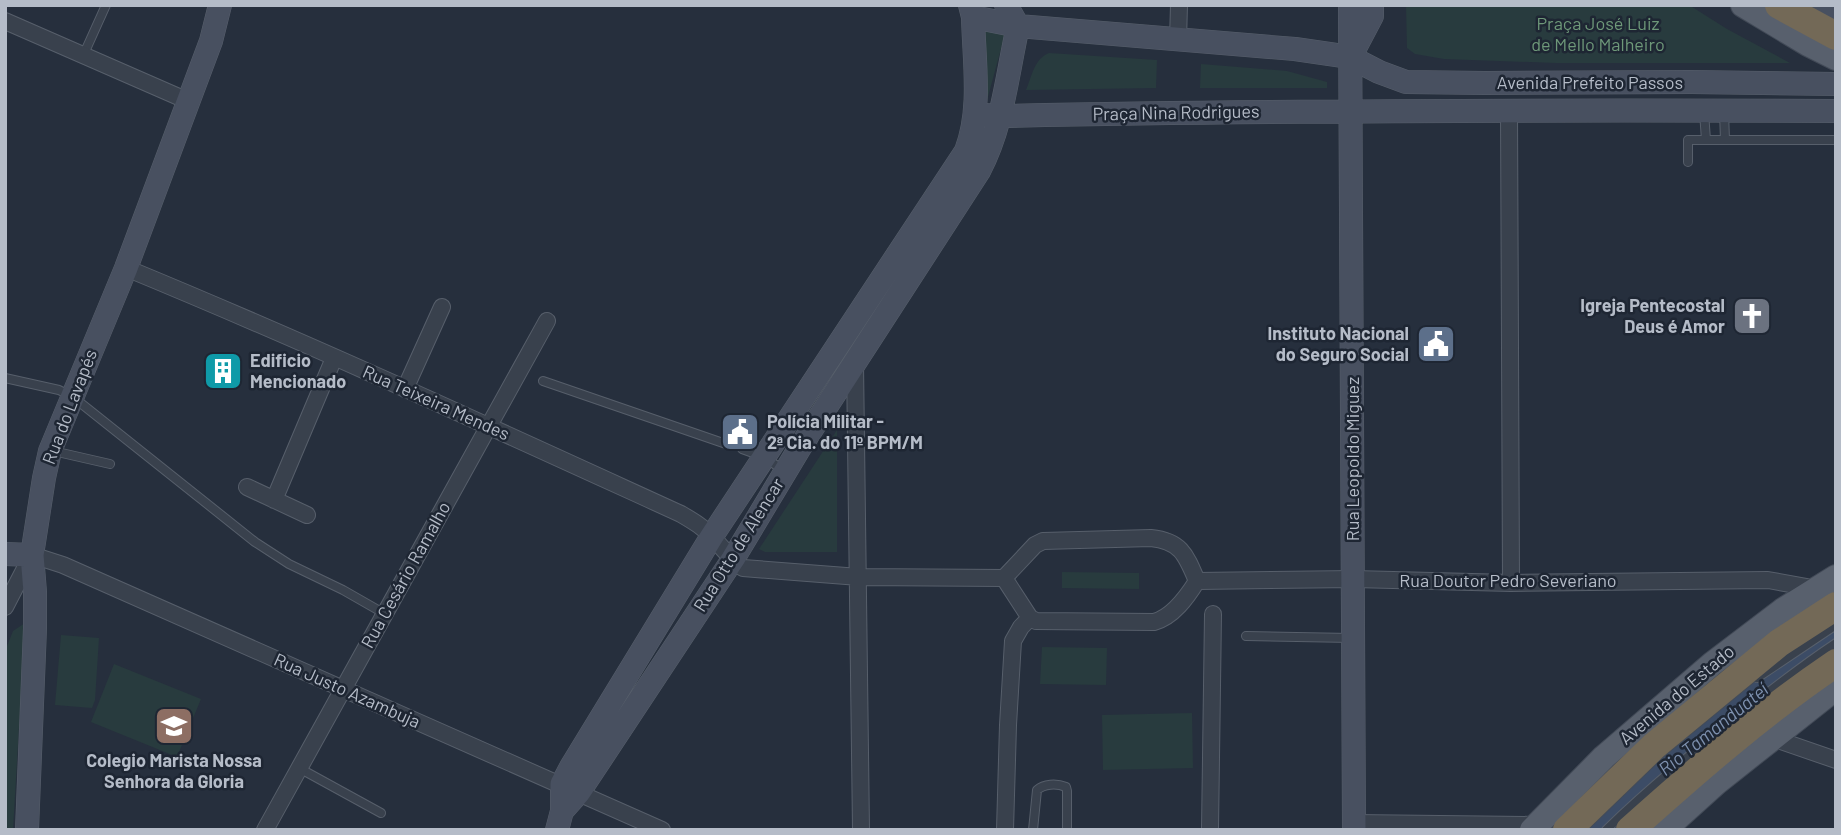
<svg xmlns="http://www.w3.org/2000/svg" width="1841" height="835" viewBox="0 0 1841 835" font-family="Barlow,sans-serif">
	<rect width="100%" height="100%" fill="#262f3d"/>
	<path fill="#283b3e" d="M 1406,5 L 1689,5 L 1727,29 L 1790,63 L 1556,63 L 1444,59 L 1415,54 L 1407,48 Z
		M 986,31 L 1005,34 L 986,104 L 984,36 Z
		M 1049,53 L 1157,60 L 1156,88 L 1026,90 C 1032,76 1034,59 1049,53 Z
		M 1201,64 L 1287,71 L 1327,82 L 1327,88 L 1200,88 Z
		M 837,430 L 837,552 L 765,552 L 759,549 Z
		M 1062,572 L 1139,573 L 1139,589 L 1062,588 Z
		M 25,623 L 13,830 L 5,830 L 5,651 L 13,631 Z
		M 61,635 L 99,638 L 95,700 L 92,708 L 55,705 Z
		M 1042,647 L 1107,648 L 1106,685 L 1040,684 Z
		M 114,664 L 201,699 L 177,757 L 91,722 Z
		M 1192,713 L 1193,768 L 1103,770 L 1102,715 Z"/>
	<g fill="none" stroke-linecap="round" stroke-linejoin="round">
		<path stroke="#3c4c66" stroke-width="26" d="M 1594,830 C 1648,777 1705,728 1765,684 C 1789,667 1812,651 1836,635"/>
		<g stroke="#575f6b" stroke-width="10">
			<path id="lane" d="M 83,56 L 106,5
				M 1704,112 L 1706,140
				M 1724,112 L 1725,140
				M 1688,162 L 1688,140 L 1836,140
				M 5,378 L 59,390 L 73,397 L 255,542 L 289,564 L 343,590 L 385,614
				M 543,381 L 726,444
				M 742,449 L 764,457 L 783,470
				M 53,451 L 110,464
				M 1246,636 L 1351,638
				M 1757,678 L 1836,625
				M 299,768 L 381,813
				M 1033,830 L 1037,790 C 1044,784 1056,783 1066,787 L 1067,791 L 1067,830
				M 1606,830 C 1649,788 1694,751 1741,714 C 1772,689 1803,665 1836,643"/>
		</g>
		<g stroke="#575f6b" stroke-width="18">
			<path id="street" d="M 5,21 L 188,101
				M 1178,40 L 1179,5
				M 1509,110 L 1511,583
				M 126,268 C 313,345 497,430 681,514 C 693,521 705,528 714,539 C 724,549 732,561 743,568 L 859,577 L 1004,578
				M 855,363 L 861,830
				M 405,389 L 442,307
				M 247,487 L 307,515
				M 274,500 L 334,358
				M 1151,538 C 1181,541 1186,555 1197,581 C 1187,597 1173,617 1154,622 L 1036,621 L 1030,618 L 1004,578 L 1035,545 L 1043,541 Z
				M 1197,581 L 1354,579 L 1511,583 L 1768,580 L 1818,589
				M 5,607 L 32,555 L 63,565 L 662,830
				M 1772,738 L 1836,760
				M 1354,823 L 1536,825
				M 265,830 L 547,321
				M 1005,830 L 1008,725 L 1013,641 L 1021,627 L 1030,618
				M 1210,830 L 1213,614"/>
		</g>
		<g stroke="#575f6b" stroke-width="24">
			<path id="secondary" d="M 1350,5 L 1354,830
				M 1819,5 L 1836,13
				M 973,17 L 1018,26 L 1295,49 L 1350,57 L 1379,72 L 1406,82 L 1485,83 L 1691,82 L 1836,84
				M 1352,54 L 1372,16 L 1372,5
				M 986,115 L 1001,116 C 1279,110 1557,110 1836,111
				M 5,554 L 32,555
				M 562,811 L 579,792 L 733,559 L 799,449 L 979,171 C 1003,126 1007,75 1018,26 L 1006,5
				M 27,830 L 35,628 L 35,592 L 32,555 L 44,478 L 50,451 L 126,268 L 211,41 L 220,5
				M 557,830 L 562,811 L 562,784 L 571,767 L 712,536 L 966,151 C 982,109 974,61 973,17 L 970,5"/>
		</g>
		<g stroke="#424a57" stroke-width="26">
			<path id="primary" d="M 1743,5 L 1808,44 L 1836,58
				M 1532,830 L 1604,757 L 1712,664 L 1783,610 L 1836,577
				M 1664,830 L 1716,783 L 1836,688"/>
		</g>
		<g stroke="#444c58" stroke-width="30">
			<path id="highway" d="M 1779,5 L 1836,36
				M 1567,830 L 1654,746 L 1779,643 L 1836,606
				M 1630,830 C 1696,771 1762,713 1836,663"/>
		</g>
		<use href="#lane" stroke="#39414d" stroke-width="8"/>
		<use href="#street" stroke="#39414d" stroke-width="16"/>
		<use href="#secondary" stroke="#485060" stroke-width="23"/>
		<use href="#primary" stroke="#58606d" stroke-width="24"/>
		<use href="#highway" stroke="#736957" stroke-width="28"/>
	</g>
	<defs>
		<g id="church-square" transform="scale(2.0125)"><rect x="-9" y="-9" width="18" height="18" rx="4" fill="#6b7280" stroke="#1e2633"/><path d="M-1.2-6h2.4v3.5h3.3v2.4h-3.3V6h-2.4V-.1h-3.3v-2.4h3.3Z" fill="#fff"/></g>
		<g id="civic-square" transform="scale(2.0125)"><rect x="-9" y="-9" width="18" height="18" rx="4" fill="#5c6f8a" stroke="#1e2633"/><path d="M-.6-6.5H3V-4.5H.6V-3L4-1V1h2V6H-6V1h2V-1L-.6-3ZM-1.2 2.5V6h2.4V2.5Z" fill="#fff"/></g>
		<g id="building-square" transform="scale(2.0125)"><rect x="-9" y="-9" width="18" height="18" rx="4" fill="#0f9aa8" stroke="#1e2633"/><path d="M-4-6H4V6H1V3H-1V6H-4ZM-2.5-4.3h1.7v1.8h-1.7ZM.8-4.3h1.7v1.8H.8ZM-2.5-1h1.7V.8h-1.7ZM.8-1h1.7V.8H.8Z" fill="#fff"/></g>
		<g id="school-square" transform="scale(2.0125)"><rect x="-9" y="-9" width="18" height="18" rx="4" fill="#8d6e63" stroke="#1e2633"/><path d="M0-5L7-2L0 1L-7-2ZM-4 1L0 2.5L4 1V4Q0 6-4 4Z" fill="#fff"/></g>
	</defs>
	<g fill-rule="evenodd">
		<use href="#church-square" x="1752" y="316"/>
		<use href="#civic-square" x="1436" y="344"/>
		<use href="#building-square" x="223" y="371"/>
		<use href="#civic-square" x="740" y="432"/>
		<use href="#school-square" x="174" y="726"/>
	</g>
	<g text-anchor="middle" stroke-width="5" stroke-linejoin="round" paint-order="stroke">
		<g font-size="18" fill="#6e9879" stroke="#1e2633">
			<text x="1598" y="30">Praça José Luiz<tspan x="1598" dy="21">de Mello Malheiro</tspan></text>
		</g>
		<g font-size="18" fill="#b5bcc8" stroke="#1e2633">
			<text x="1590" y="89">Avenida Prefeito Passos</text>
			<text transform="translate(1176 113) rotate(-1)" y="6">Praça Nina Rodrigues</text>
			<text transform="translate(436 403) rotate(24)" y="6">Rua Teixeira Mendes</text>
			<text transform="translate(70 407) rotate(-69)" y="6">Rua do Lavapés</text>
			<text transform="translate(1353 459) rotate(-90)" y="6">Rua Leopoldo Miguez</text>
			<text transform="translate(739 545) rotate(-58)" y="6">Rua Otto de Alencar</text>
			<text transform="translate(406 575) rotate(-61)" y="6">Rua Cesário Ramalho</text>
			<text x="1508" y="587">Rua Doutor Pedro Severiano</text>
			<text transform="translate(347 691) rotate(24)" y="6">Rua Justo Azambuja</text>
			<text transform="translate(1677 695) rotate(-40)" y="6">Avenida do Estado</text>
		</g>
		<g font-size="18" font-weight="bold" fill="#b5bcc8" stroke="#1e2633" text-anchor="end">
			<text x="1725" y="312">Igreja Pentecostal<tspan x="1725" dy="21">Deus é Amor</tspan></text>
			<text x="1409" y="340">Instituto Nacional<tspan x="1409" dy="21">do Seguro Social</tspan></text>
			<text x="250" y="367" text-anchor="start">Edificio<tspan x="250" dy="21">Mencionado</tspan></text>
			<text x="767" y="428" text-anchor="start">Polícia Militar -<tspan x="767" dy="21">2ª Cia. do 11º BPM/M</tspan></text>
			<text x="174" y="767" text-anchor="middle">Colegio Marista Nossa<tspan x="174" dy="21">Senhora da Gloria</tspan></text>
		</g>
		<g font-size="19" font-style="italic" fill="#7e91af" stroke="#1e2633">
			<text transform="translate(1713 729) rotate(-39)" y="7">Rio Tamanduateí</text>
		</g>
	</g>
	<rect width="1841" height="835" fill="none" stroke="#b5bcc8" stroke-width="14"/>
</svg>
